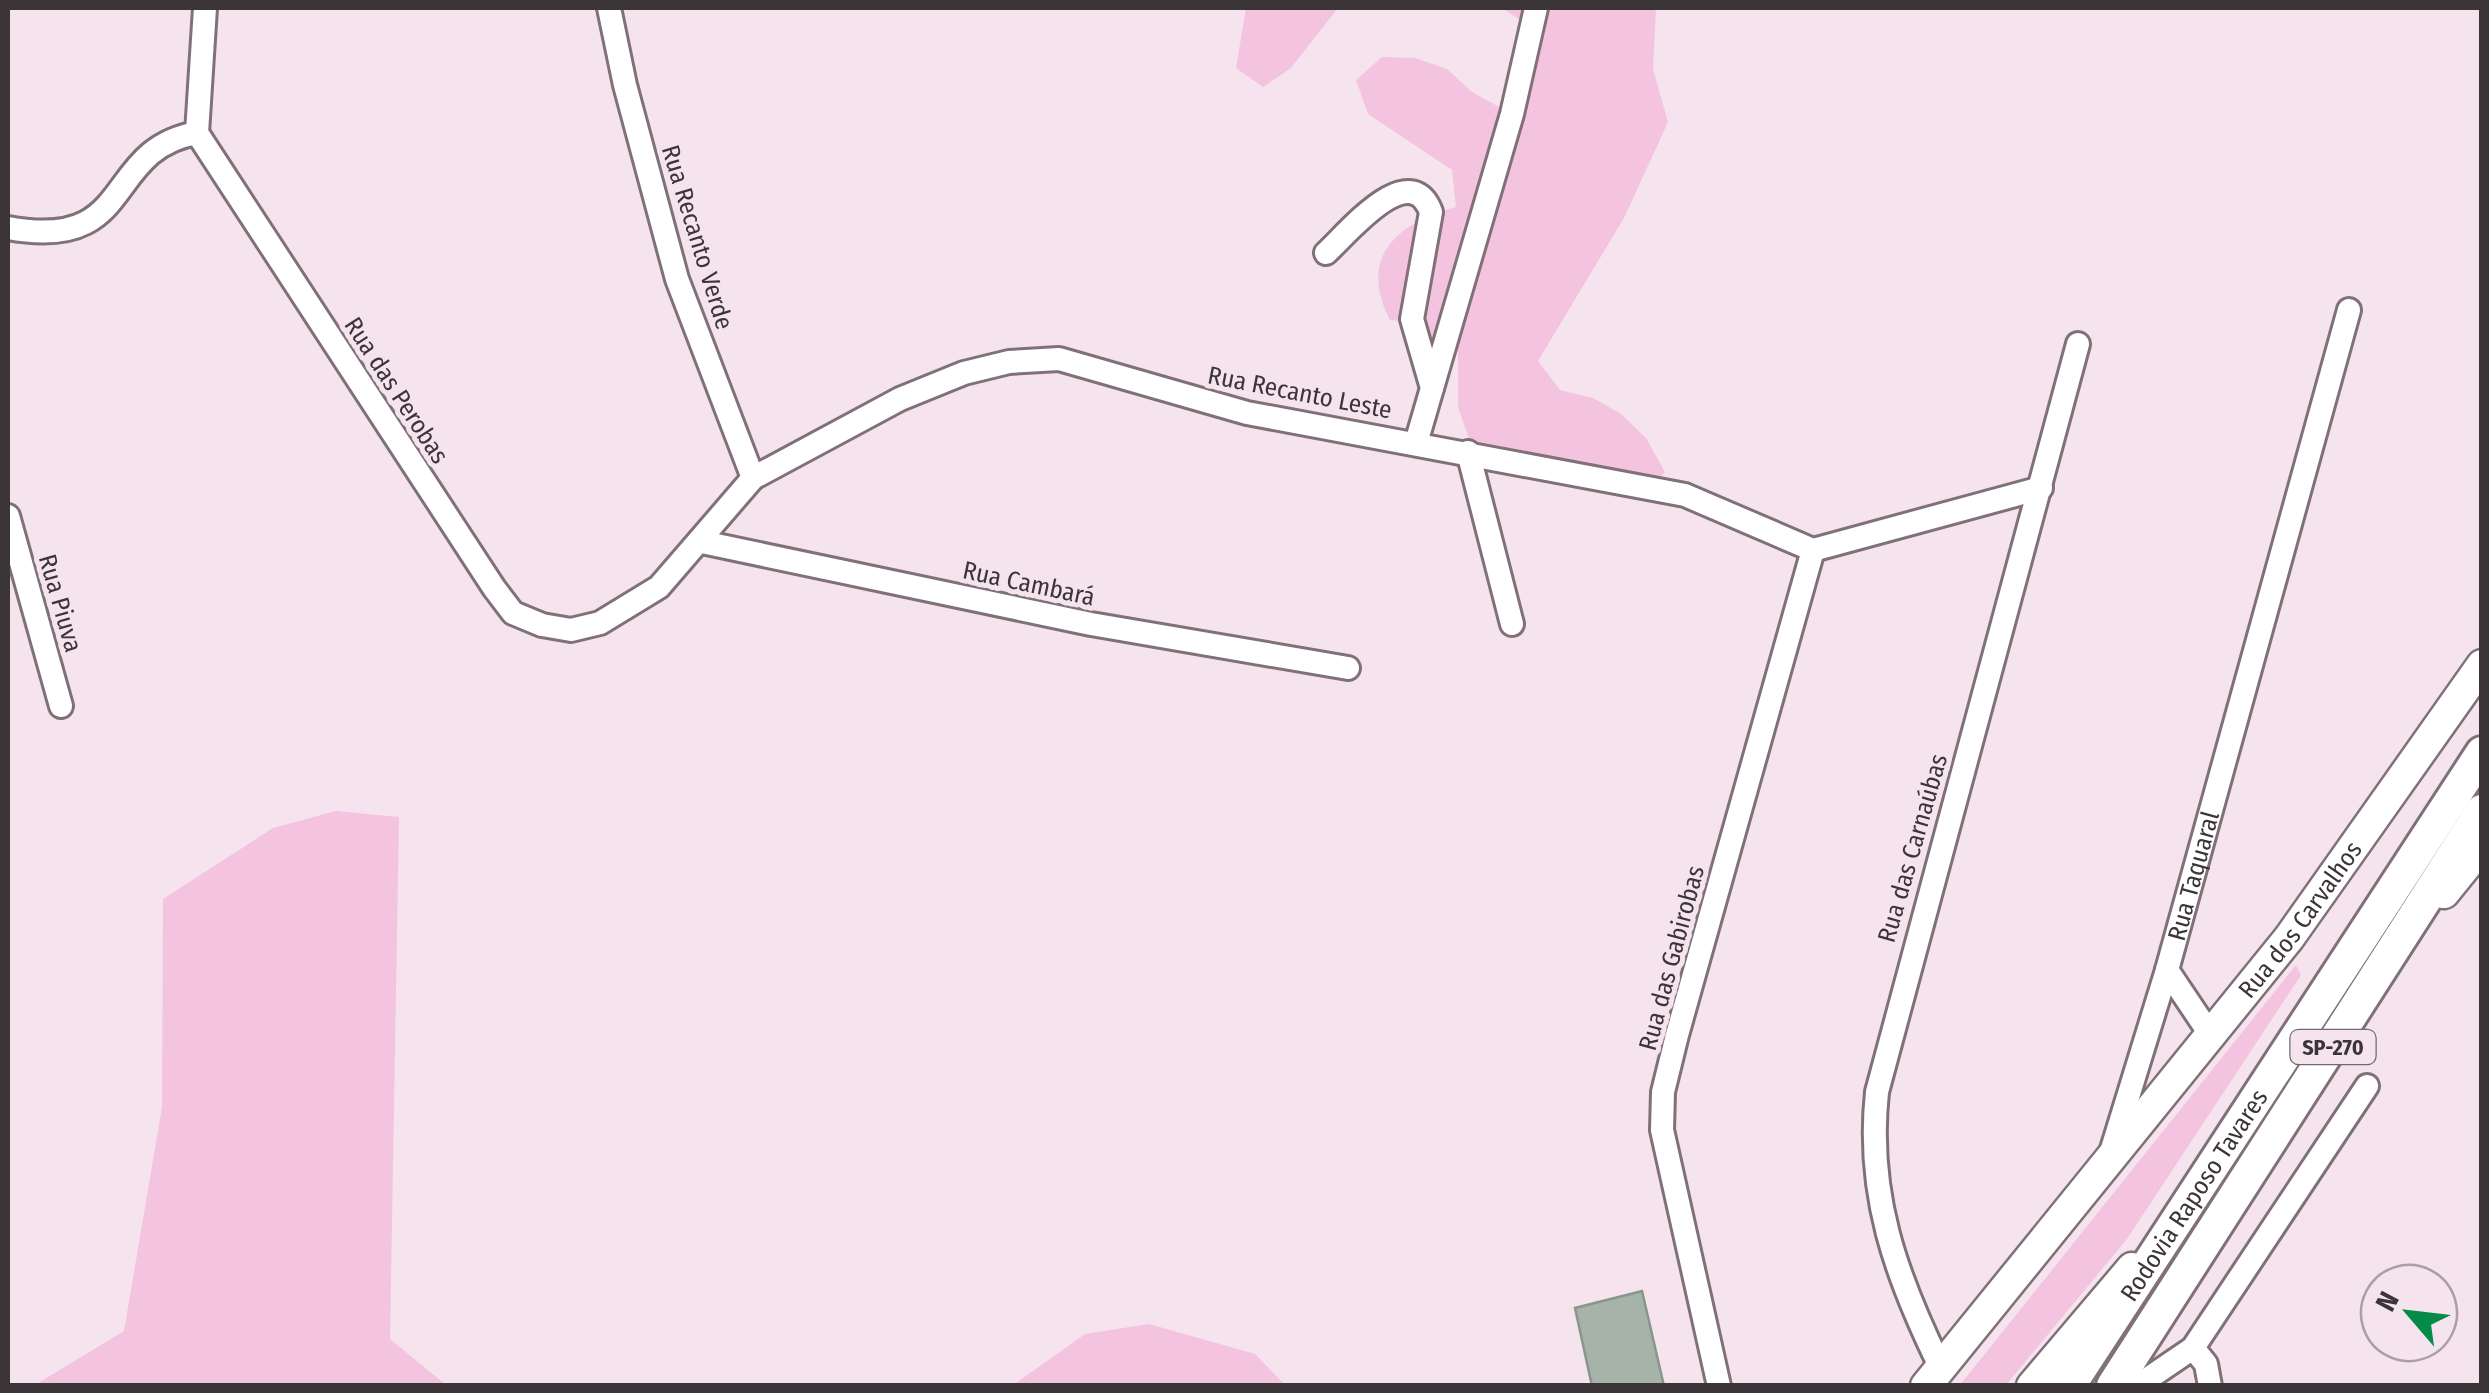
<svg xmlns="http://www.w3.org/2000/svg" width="2489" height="1393" viewBox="0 0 2489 1393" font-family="'Fira Sans Condensed',sans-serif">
	<rect width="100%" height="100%" fill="#f5e4ed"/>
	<path fill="#f4c3df" d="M 1246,8 L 1338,8 L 1291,68 L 1263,87 L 1236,68 Z
		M 1502,8 L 1656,8 L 1653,69 L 1668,122 L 1624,218 L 1538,361 L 1560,390 L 1593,398 L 1621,414 L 1646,438 L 1665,472 L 1660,477 L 1581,483 L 1581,488 L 1550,483 L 1472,448 L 1458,407 L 1458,349 C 1432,340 1418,321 1390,320 C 1357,256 1398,223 1456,207 L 1452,170 L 1368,114 L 1356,80 L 1382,57 L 1415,58 L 1447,69 L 1472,92 L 1501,108 L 1528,89 L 1526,24 Z
		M 336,811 L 399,817 L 390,1339 L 446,1385 L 35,1385 L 124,1331 L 162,1107 L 163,899 L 273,828 Z
		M 2296,965 L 2301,975 L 2127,1239 L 2006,1385 L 1960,1385 Z
		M 1149,1324 L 1255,1354 L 1285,1385 L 1013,1385 L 1085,1334 Z"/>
	<path fill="#a5b3a8" stroke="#88968b" stroke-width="2.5" d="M 1642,1291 L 1664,1386 L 1592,1386 L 1575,1308 Z"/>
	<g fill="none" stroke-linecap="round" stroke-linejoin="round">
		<g stroke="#807179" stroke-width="28">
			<g id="minor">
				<path d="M 609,8 L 625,85 L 677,279 L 753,478"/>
				<path d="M 197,133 L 494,588 L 513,613 L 542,625 L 571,630 L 600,623 L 659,587 L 753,478 L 900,399 L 964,373 L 1009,362 L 1059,359 L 1247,413 L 1685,495 L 1813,550"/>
				<path d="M 197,133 L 205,8"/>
				<path d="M 8,228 C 138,252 101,150 197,133"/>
				<path d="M 1326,253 C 1348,233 1410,156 1431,212 L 1412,319 L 1432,388"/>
				<path d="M 1416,443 L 1512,114 L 1536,8"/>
				<path d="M 1468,452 L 1512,624"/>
				<path d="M 8,516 L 61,706"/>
				<path d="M 702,542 L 1091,624 L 1348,668"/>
				<path d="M 1813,550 L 2041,488"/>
				<path d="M 2167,970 L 2210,1034"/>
				<path id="s1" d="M 2112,1149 L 2167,970 L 2349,310"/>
				<path d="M 2193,1348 L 2206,1364 L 2210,1386"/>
				<path d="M 1940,1366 C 1896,1276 1866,1194 1877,1092 L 2078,344"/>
				<path d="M 1719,1386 L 1662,1130 L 1663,1092 L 1677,1035 L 1813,550"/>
				<path d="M 2137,1386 L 2193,1348 L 2367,1086"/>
			</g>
		</g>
		<g stroke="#807179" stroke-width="35">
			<g id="major">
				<path d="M 2444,893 L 2482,846"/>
				<path id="s2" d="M 1926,1386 L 2289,938 L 2482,665"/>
				<path d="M 2032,1386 L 2132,1268"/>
			</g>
		</g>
		<g stroke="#807179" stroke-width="38">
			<g id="highway">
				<path id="s3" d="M 2069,1386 L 2482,753"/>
				<path d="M 2113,1386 L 2482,811"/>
			</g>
		</g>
		<use href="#minor" stroke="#fff" stroke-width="22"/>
		<use href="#major" stroke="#fff" stroke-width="30"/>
		<use href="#highway" stroke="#fff" stroke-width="32"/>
	</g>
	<g text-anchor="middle" stroke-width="10" stroke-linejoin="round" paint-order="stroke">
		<rect fill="#f5e4ed" stroke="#736a6e" stroke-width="2.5" x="2290.5" y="1030" width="85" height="34" rx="8"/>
		<g font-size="22" font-weight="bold" fill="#3b3538">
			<text x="2333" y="1055">SP-270</text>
		</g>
		<g font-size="25" fill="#3b3538" stroke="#f5e4ed">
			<text transform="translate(698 237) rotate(73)" y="9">Rua Recanto Verde</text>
			<text transform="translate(397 390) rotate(57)" y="9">Rua das Perobas</text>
			<text transform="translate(1300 392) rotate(11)" y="9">Rua Recanto Leste</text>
			<text transform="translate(1029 583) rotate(12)" y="9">Rua Cambará</text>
			<text transform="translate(61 603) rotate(74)" y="9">Rua Piuva</text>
			<text transform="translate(1912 848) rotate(-74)" y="9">Rua das Carnaúbas</text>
			<text dy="9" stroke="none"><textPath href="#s1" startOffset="285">Rua Taquaral</textPath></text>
			<text dy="9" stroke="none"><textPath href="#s2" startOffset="598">Rua dos Carvalhos</textPath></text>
			<text transform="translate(1671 958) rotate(-75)" y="9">Rua das Gabirobas</text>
			<text dy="9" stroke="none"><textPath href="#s3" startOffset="228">Rodovia Raposo Tavares</textPath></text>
		</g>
	</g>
	<rect width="2489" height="1393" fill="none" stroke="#3b3538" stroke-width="20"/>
	<g transform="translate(2409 1313) rotate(298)"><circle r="48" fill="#f5e4ed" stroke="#ab9ea5" stroke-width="2.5"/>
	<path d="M0-8L18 38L0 25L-18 38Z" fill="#068a47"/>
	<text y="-15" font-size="28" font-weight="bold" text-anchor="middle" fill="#3b3538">N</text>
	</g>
</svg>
